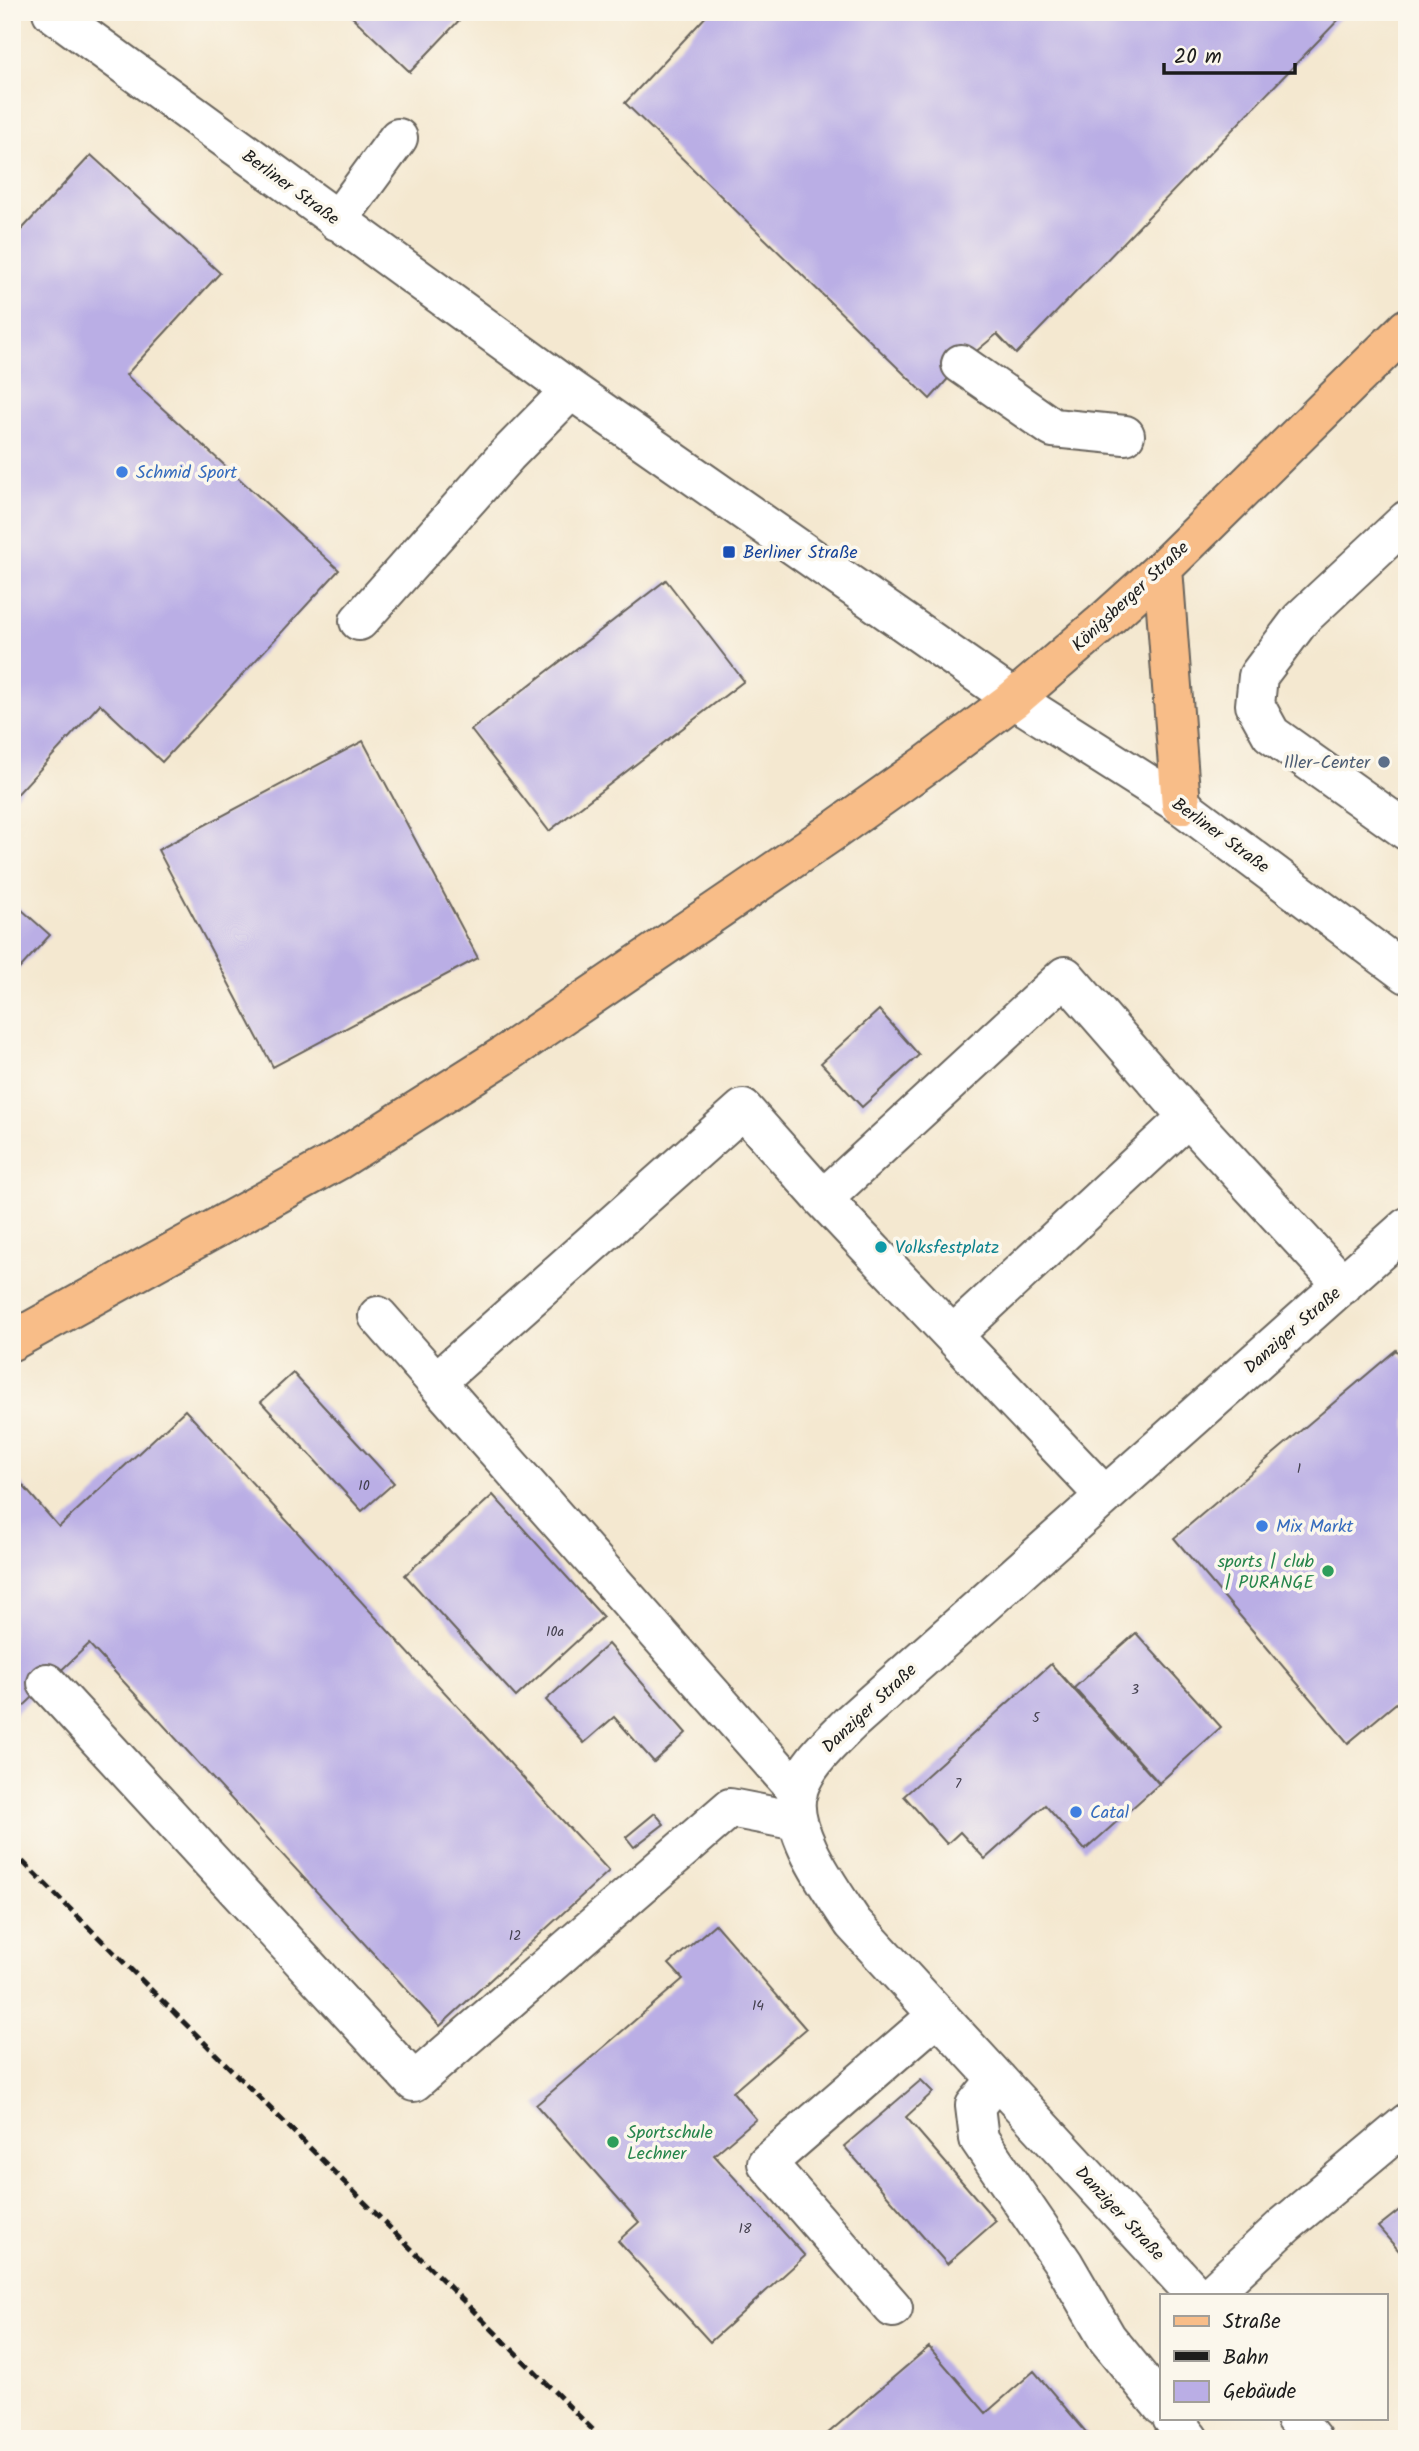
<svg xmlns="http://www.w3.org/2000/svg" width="1419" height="2451" viewBox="0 0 1419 2451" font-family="Kalam,sans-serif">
	<rect width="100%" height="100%" fill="#fbf7ec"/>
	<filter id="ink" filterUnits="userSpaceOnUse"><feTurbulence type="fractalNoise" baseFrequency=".0143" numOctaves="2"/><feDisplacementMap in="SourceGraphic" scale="14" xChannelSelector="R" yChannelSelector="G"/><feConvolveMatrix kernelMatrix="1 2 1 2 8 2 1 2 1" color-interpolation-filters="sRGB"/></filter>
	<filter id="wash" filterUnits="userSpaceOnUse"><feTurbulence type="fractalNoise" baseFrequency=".00686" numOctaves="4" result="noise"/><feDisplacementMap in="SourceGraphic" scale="28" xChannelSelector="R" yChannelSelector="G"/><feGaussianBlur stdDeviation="1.57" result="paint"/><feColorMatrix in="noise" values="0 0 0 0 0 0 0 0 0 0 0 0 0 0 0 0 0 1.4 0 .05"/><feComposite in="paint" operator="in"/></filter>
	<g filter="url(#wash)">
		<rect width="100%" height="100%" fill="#f4e8d0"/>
		<g id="blocks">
			<path fill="#baaee5" d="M 347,12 L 467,12 L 410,72 Z
				M 710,12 L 1346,12 L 1016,354 L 997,334 L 961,364 L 930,399 L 625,103 Z
				M 91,155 L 220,273 L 126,375 L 339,570 L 162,762 L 100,704 L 12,800 L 12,240 Z
				M 666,580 L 744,681 L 549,831 L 471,730 Z
				M 363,741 L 478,958 L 273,1067 L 158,850 Z
				M 12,901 L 50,935 L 12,977 Z
				M 879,1010 L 919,1055 L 862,1107 L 821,1063 Z
				M 1396,1350 L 1407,1363 L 1407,1694 L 1348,1743 L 1174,1538 Z
				M 293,1373 L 394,1483 L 362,1511 L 261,1402 Z
				M 185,1410 L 609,1871 L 440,2026 L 89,1644 L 12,1717 L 12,1473 L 59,1527 Z
				M 493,1495 L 603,1617 L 516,1697 L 405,1575 Z
				M 1136,1633 L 1221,1727 L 1159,1783 L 1074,1688 Z
				M 608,1644 L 686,1733 L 654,1762 L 614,1717 L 584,1743 L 546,1700 Z
				M 1051,1664 L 1159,1784 L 1085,1850 L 1045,1805 L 985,1859 L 960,1832 L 947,1844 L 904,1796 Z
				M 655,1813 L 664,1824 L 634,1847 L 626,1837 Z
				M 715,1924 L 806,2029 L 733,2092 L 756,2119 L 714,2155 L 805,2256 L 710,2342 L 618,2241 L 639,2222 L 536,2105 L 683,1979 L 669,1964 Z
				M 921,2080 L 933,2092 L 906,2117 L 996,2221 L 947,2264 L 844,2146 Z
				M 1407,2204 L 1407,2260 L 1378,2227 Z
				M 929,2347 L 986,2413 L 1034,2371 L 1092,2439 L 829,2439 L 826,2435 Z"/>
		</g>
	</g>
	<g filter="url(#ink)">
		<use href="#blocks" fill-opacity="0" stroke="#68635b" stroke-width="2"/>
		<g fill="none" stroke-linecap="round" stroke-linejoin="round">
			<g stroke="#68635b" stroke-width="42">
				<path id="minor" d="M 52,12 L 571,390 L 1014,699 L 1181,805 L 1407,974
					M 337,221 L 398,138
					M 961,364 L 1053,428 L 1125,435
					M 1407,520 L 1301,619 L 1258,676 L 1255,705 L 1271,734 L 1407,831
					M 359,621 L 507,455 L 571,390
					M 378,1316 L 436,1382
					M 953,1335 L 1188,1117
					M 1104,1495 L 823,1199 L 1065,976 L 1188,1117 L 1343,1285
					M 47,1683 L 414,2082 L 730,1808 L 797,1821
					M 798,1792 L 436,1382 L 743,1109 L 823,1199
					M 997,2079 L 975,2106 L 979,2139 L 1064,2264 L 1107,2338 L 1162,2406
					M 1196,2295 L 853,1923 C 833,1892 785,1829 798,1790 C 807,1763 831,1742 851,1722 L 1407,1227
					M 1210,2295 L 1285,2225 L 1407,2123
					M 893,2308 L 767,2163 L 938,2015
					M 1172,2418 L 1189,2439
					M 1295,2418 L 1312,2439"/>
			</g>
			<g stroke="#68635b" stroke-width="42">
				<path id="major" d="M 1163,568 L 1181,805
					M 12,1341 L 337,1161 L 503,1056 L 829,834 L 926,765 L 1014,699 L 1100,625 L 1163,568 L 1407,328"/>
			</g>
			<use href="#minor" stroke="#fff" stroke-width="38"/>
			<use href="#major" stroke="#f8bd88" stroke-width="38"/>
			<path stroke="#1c1c1c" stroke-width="5" stroke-dasharray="10 5" stroke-linecap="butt" d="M 12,1851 L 602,2439"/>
		</g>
	</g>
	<g fill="#3f7fe0" stroke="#fbf7ec" stroke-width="2.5">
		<circle cx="122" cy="472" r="7"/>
		<circle cx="1262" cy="1526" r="7"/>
		<circle cx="1076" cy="1812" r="7"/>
	</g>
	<rect fill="#1a4fb4" stroke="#fbf7ec" stroke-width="2.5" x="722" y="545" width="14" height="14" rx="3.5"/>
	<circle fill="#5c6f8a" stroke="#fbf7ec" stroke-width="2.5" cx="1384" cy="762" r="7"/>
	<circle fill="#0f9aa8" stroke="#fbf7ec" stroke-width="2.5" cx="881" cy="1247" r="7"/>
	<g fill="#2e9e5b" stroke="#fbf7ec" stroke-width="2.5">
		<circle cx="1328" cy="1571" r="7"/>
		<circle cx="613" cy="2142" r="7"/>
	</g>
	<g text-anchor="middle" stroke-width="7" stroke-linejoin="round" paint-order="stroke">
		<g font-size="14" fill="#44404e">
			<text x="1299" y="1473">1</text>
			<text x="364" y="1490">10</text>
			<text x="555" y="1636">10a</text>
			<text x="1135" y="1694">3</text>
			<text x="1036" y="1722">5</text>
			<text x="958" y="1788">7</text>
			<text x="515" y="1940">12</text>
			<text x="758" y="2010">14</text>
			<text x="745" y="2233">18</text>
		</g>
		<g font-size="18" fill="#1c1c1c" stroke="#fbf7ec">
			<text transform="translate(291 187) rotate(36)" y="6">Berliner Straße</text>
			<text transform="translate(1130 596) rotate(-43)" y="6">Königsberger Straße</text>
			<text transform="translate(1221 835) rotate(36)" y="6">Berliner Straße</text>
			<text transform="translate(1292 1330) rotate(-41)" y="6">Danziger Straße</text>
			<text transform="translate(869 1708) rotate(-43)" y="6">Danziger Straße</text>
			<text transform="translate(1120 2213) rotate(47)" y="6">Danziger Straße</text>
		</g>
		<g font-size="18" fill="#366cbe" stroke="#fbf7ec" text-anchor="start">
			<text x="136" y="478">Schmid Sport</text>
			<text x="1276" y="1532">Mix Markt</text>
			<text x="1090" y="1818">Catal</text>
		</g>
		<g font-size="18" fill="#164399" stroke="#fbf7ec" text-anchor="start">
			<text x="743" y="558">Berliner Straße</text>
		</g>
		<g font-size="18" fill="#4e5e75" stroke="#fbf7ec" text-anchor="end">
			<text x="1370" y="768">Iller-Center</text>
		</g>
		<g font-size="18" fill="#0d838f" stroke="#fbf7ec" text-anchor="start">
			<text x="895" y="1253">Volksfestplatz</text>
		</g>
		<g font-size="18" fill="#27864d" stroke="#fbf7ec" text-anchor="end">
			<text x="1314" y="1567">sports | club<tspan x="1314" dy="21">| PURANGE</tspan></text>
			<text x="627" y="2138" text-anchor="start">Sportschule<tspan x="627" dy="21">Lechner</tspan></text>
		</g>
	</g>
	<rect width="1419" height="2451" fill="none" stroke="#fbf7ec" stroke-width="42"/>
	<rect x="1160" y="2294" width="228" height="126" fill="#fbf7ec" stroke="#a29f99" stroke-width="2"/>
	<rect x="1174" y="2316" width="35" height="10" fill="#f8bd88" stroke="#a29f99" stroke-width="2"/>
	<text x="1223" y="2328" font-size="21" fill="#1c1c1c">Straße</text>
	<rect x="1174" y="2351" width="35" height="10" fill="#1c1c1c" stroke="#a29f99" stroke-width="2"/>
	<text x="1223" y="2364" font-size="21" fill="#1c1c1c">Bahn</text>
	<rect x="1174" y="2381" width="35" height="21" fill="#baaee5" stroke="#a29f99" stroke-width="2"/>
	<text x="1223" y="2398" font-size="21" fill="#1c1c1c">Gebäude</text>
	<path d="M1164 63v10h131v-10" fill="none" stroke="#1c1c1c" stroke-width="3.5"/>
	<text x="1174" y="63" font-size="21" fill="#1c1c1c" stroke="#fbf7ec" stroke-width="5" paint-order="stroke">20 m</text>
</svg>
